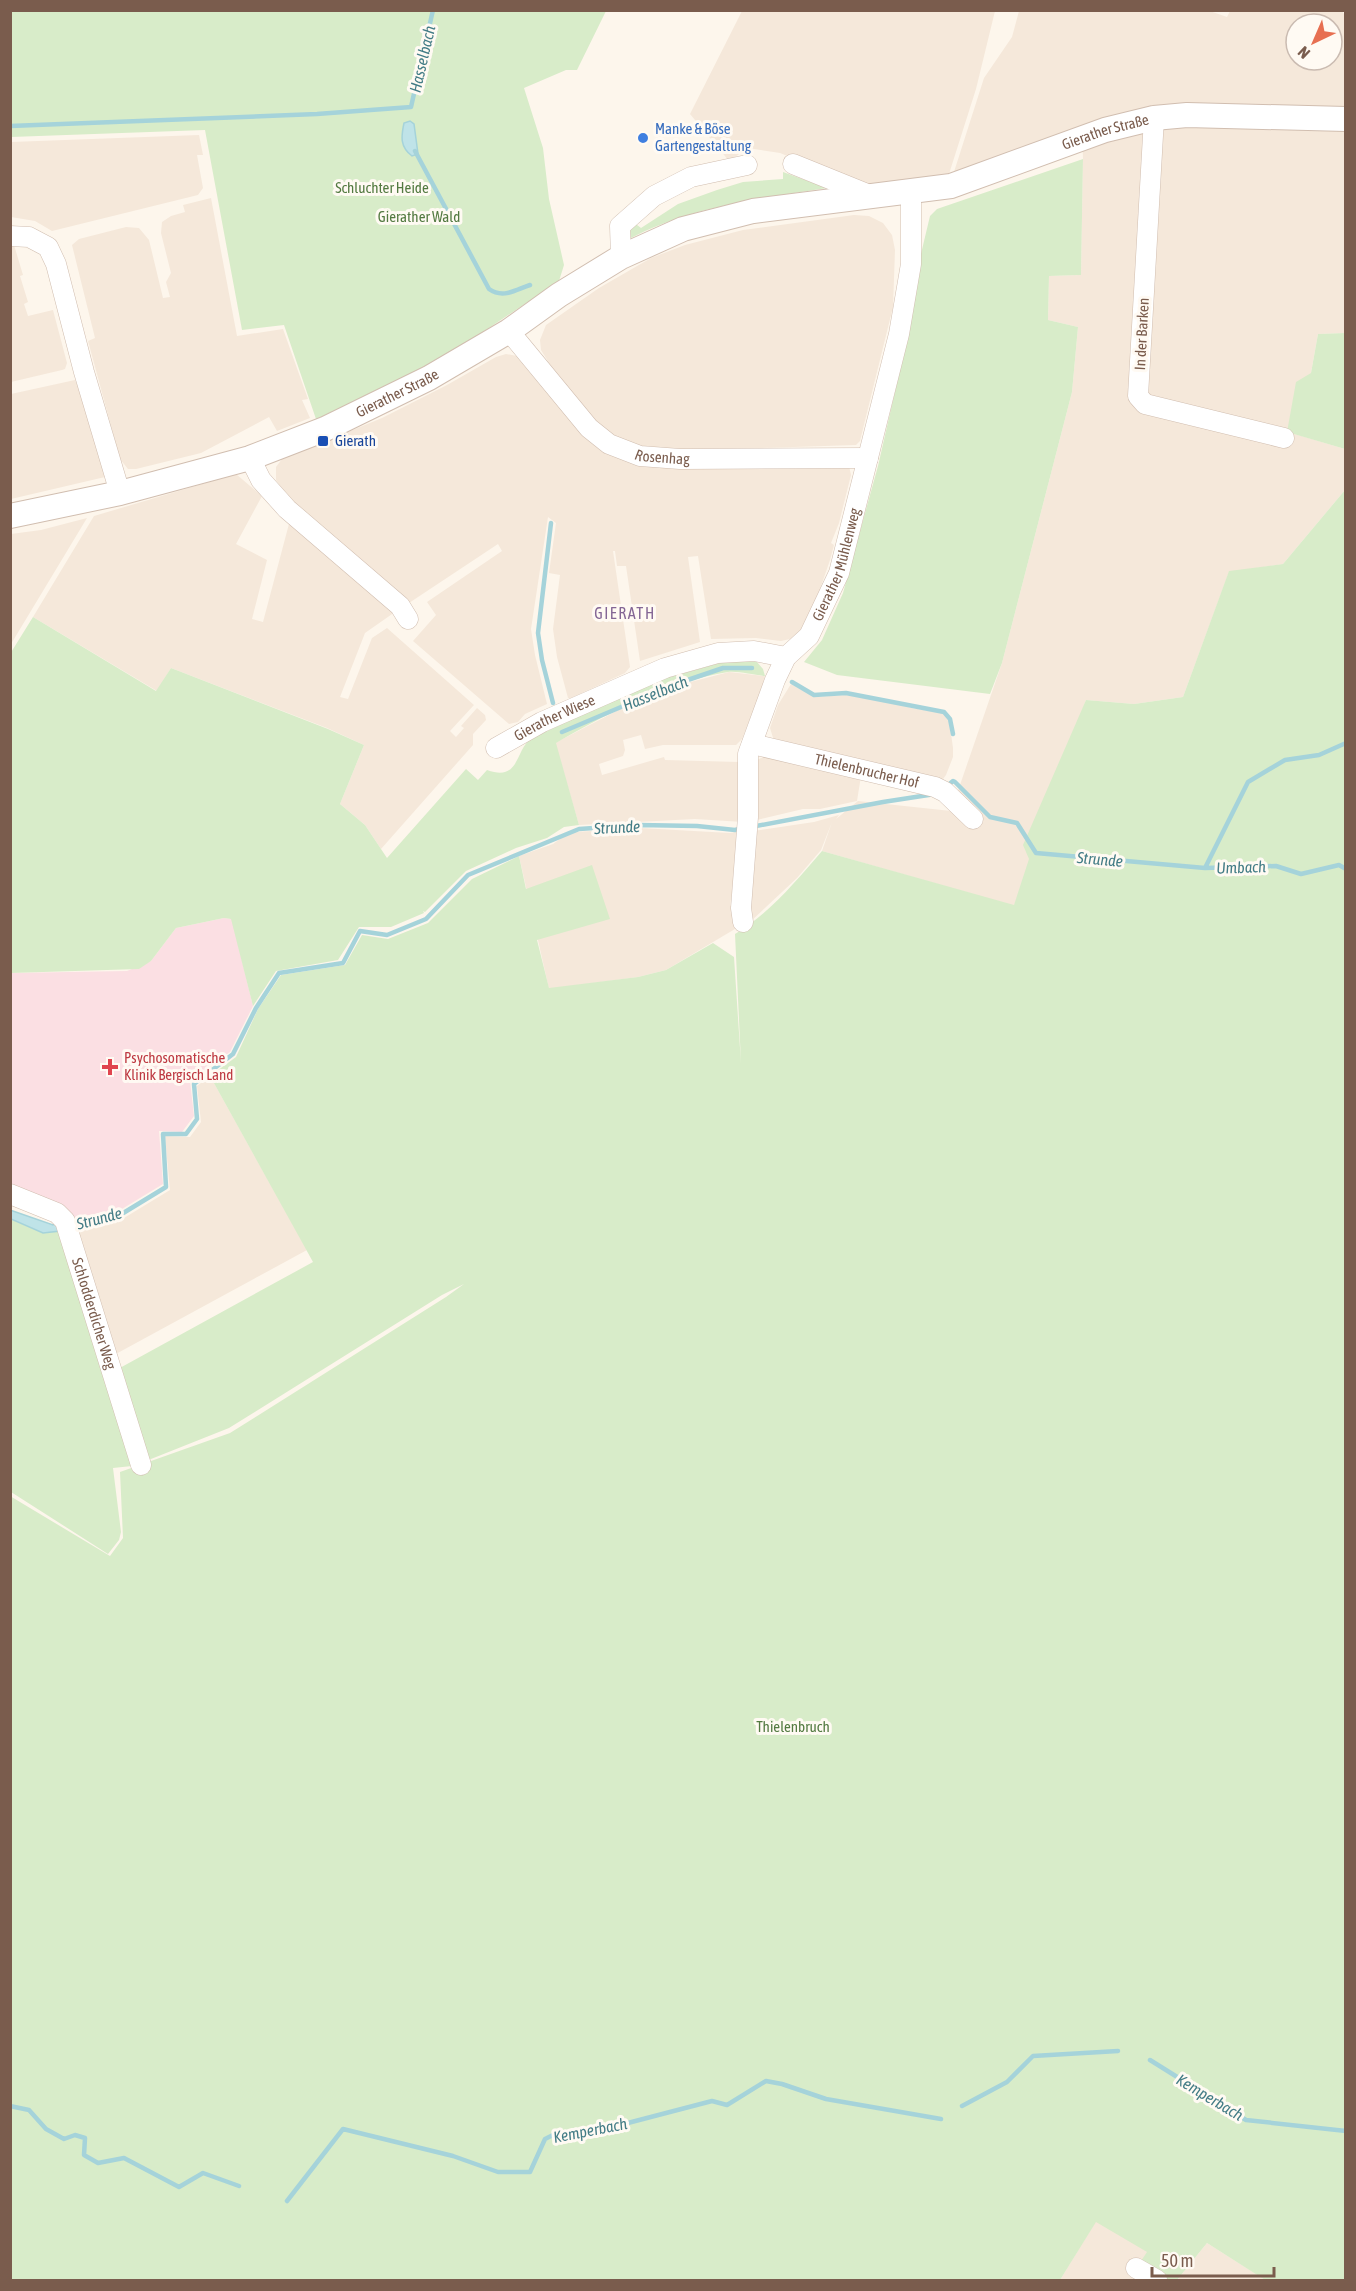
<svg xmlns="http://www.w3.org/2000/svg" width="1356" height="2291" viewBox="0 0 1356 2291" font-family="'Asap Condensed',sans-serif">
	<rect width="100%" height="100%" fill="#fdf6ec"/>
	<path fill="#f5e8da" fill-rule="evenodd" d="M 1207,10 L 1227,17 L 1230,11 L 1342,11 L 1346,17 L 1345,333 L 1318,334 L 1311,373 L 1288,432 L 1345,449 L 1345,490 L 1283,564 L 1229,572 L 1183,697 L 1134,704 L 1086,700 L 1014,906 L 822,851 L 832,822 L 821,850 L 797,878 L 750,922 L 753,831 L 814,822 L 839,815 L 836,819 L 858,801 L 951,811 L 1002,663 L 1072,392 L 1078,327 L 1048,320 L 1049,276 L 1081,275 L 1083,159 L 1082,130 L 953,175 L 984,78 L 1012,37 L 1019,11 ZM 1296,24 L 1332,24 L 1332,60 L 1296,60 Z
		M 742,11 L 995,11 L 976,89 L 949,174 L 860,186 L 780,153 L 748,148 L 729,161 L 690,114 Z
		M 199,135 L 203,155 L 197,155 L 203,188 L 198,195 L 52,231 L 35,221 L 11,217 L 11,142 Z
		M 211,198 L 237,336 L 283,329 L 308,399 L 302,400 L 310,418 L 277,431 L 269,417 L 201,453 L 136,469 L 128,469 L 120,459 L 88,341 L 95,338 L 72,245 L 79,239 L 126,227 L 139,228 L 149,240 L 163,298 L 170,297 L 166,282 L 171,273 L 161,233 L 162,222 L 171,216 L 185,212 L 183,205 Z
		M 854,215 L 869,216 L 883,223 L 892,235 L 895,250 L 893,307 L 860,441 L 856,445 L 674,451 L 652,450 L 612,436 L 596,424 L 547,363 L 549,363 L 541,350 L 540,340 L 546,325 L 599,288 L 651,258 L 685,245 L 743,230 Z
		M 10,245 L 14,245 L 23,275 L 20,276 L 28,302 L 24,304 L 28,316 L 53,310 L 67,363 L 65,369 L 62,370 L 11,382 Z
		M 506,354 L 517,356 L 605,449 L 849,466 L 851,475 L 839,523 L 831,543 L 834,545 L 830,560 L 818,595 L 799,633 L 790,639 L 781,641 L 756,638 L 711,639 L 698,556 L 688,557 L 700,642 L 640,661 L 626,566 L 617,566 L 615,551 L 613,551 L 630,667 L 625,673 L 571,698 L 568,698 L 557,657 L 553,629 L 560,575 L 549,573 L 556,523 L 548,517 L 531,629 L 535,655 L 547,704 L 525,714 L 518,722 L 509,724 L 413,641 L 436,615 L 427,602 L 502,551 L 498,544 L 409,603 L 299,513 L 276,480 L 276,467 L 282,459 L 382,418 L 447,385 L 496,357 Z
		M 75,380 L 88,410 L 105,477 L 11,499 L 11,394 Z
		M 236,474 L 262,496 L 236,544 L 267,560 L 252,619 L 263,622 L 290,520 L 395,612 L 365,633 L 340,697 L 348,699 L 372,638 L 387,628 L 474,705 L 450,731 L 456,737 L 464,728 L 461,726 L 477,708 L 485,715 L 486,720 L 473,734 L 473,745 L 381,849 L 365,825 L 340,804 L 364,745 L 327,728 L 171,668 L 157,691 L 33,617 L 94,516 Z
		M 87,518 L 11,644 L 11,534 L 41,530 Z
		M 729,672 L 765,676 L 761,691 L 742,739 L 736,745 L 663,745 L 645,749 L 641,735 L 623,740 L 625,750 L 623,756 L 599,764 L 602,775 L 664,757 L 665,760 L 739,762 L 743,822 L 695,819 L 579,825 L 555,743 L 630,704 L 675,686 Z
		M 791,684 L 814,697 L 846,695 L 890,701 L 911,708 L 944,713 L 949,719 L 953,748 L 953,757 L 946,775 L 940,783 L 774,741 L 770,728 L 778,705 Z
		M 765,756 L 861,776 L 857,801 L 820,809 L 803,809 L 753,821 L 757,760 Z
		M 640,828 L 730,833 L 741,831 L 730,906 L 734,904 L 740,926 L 666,970 L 638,977 L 549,989 L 519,856 L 553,844 L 567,834 L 575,832 Z
		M 210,1076 L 307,1250 L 114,1355 L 76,1229 L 124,1218 L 170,1190 L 165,1136 L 190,1137 L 201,1122 L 197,1086 Z
		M 1096,2221 L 1148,2252 L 1166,2280 L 1060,2280 Z
		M 1207,2243 L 1248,2269 L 1265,2280 L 1177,2280 Z"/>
	<path fill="#fbdfe3" d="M 224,918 L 232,919 L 253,1006 L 230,1052 L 190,1081 L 194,1116 L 182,1132 L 159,1131 L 163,1184 L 117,1212 L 72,1221 L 11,1187 L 10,973 L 127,971 L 151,961 L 176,928 Z"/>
	<path fill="#d8ecc9" d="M 10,11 L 606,11 L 577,70 L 566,70 L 524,88 L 543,148 L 549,199 L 564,265 L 559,281 L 477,336 L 409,377 L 317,422 L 284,325 L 242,330 L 205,130 L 11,137 Z
		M 1083,159 L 1081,275 L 1049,276 L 1048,320 L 1078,327 L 1072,392 L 1002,663 L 990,694 L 837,675 L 804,662 L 822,640 L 843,593 L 878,466 L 907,339 L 920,258 L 930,216 L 937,209 Z
		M 783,172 L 827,188 C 758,199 691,206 629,239 L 626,226 L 632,221 L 641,228 L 678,204 L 717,190 L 743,182 L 783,179 Z
		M 1345,333 L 1345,449 L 1287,432 L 1296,382 L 1311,373 L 1318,334 Z
		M 1345,490 L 1345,2280 L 1265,2280 L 1207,2243 L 1177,2280 L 1166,2280 L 1139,2264 L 1147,2252 L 1096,2222 L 1060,2280 L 11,2280 L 10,1496 L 110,1556 L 123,1538 L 120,1472 L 230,1433 L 446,1297 L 464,1284 L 442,1295 L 229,1428 L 146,1461 L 118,1369 L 313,1262 L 210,1076 L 236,1057 L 258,1009 L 281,975 L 345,965 L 362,935 L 388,939 L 428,923 L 472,879 L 519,856 L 526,889 L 592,865 L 610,919 L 537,940 L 549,988 L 638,977 L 666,970 L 713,943 L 734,957 L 741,1063 L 735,934 C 769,914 796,881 822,851 L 1014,905 L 1029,859 L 1023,845 L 1086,700 L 1134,704 L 1183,697 L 1229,571 L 1283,564 Z
		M 33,617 L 156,691 L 171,668 L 328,729 L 364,745 L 340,804 L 365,825 L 387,858 L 466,769 L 478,780 L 487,770 C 521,782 514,750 532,738 L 656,681 L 734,659 L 756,661 L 763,669 L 765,676 C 753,675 739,671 728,672 C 669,681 606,714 556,743 L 579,825 L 564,827 L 547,838 L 516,848 L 466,871 L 425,912 L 423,911 L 424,913 L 391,927 L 359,927 L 338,960 L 276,971 L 253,1006 L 231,919 L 224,918 L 176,928 L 151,961 L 139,969 L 11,973 L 10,654 Z
		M 10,1219 L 43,1233 L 60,1231 L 132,1466 L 113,1468 L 121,1532 L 119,1540 L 108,1554 L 11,1492 Z"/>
	<path fill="#bfe3e8" stroke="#a5d3da" stroke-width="1.5" d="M 410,121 L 414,124 L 418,154 L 412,156 C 400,147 401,137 404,123 Z
		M 10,1210 L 53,1225 L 57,1222 L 60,1231 L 43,1233 L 11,1219 Z"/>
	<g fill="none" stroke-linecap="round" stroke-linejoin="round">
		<path stroke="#a5d3da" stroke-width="4.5" d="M 10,126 L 317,114 L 411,107 L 433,10
			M 415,151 L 489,289 C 503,299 515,290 530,285
			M 551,523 L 538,633 L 542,660 L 553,703
			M 792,682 L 814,695 L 846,693 L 944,712 L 950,719 L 953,734
			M 562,732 L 673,685 L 723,668 L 752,668
			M 947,786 L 953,781 L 955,782 L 990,817 L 1017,823 L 1036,853 L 1205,868 L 1248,782 L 1285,760 L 1319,755 L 1346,743
			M 751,827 L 883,802 L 935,794
			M 1205,868 L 1276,866 L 1301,874 L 1339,865 L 1346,869
			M 70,1226 L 120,1215 L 166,1187 L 163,1134 L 186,1134 L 197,1119 L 194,1084 L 233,1054 L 256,1008 L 279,973 L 343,963 L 360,931 L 387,935 L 426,919 L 468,875 L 579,829 L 639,825 L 697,826 L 735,830 L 743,828
			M 1150,2060 L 1246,2120 L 1346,2131
			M 10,2106 L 29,2110 L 46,2129 L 64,2139 L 75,2135 L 85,2138 L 84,2155 L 98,2163 L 124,2158 L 179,2187 L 203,2173 L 239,2186
			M 962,2106 L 1007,2082 L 1033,2056 L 1118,2051
			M 287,2201 L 343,2129 L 453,2156 L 498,2172 L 530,2172 L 545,2139 L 557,2133 L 601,2130 L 712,2101 L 727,2105 L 766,2081 L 782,2084 L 826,2099 L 941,2119"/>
		<g stroke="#d1beb0" stroke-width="21">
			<g id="minor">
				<path d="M 1154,118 L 1138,396 L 1145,404 L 1284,438"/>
				<path d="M 793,164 L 872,196"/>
				<path d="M 10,236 L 29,237 L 48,247 L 56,264 L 84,372 L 120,493"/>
				<path d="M 621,257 L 620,226 L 654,196 L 691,177 L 747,165"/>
				<path id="s1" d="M 509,331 L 589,428 L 609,444 L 640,456 L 680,459 L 868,458"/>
				<path d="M 250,458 L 261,480 L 287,509 L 400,606 L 408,619"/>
				<path id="s2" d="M 752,744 L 935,787 L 945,792 L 973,819"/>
				<path id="s3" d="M 496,748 L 542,722 L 665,668 L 718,653 L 754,651 L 786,657"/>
				<path id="s4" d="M 743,922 L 741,908 L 748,817 L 748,754 L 775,680 L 786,657 L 809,636 L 839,573 L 899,334 L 911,264 L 911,193"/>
				<path id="s5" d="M 10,1194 L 57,1213 L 65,1221 L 141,1465"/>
				<path d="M 1136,2268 L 1157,2280"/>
			</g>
		</g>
		<g stroke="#d1beb0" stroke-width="26">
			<g id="tertiary">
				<path id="s6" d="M 10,516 L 120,493 L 250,458 L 325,429 L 429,378 L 509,331 L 559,295 L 621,257 L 683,229 L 753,211 L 951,186 L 1105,130 L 1154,118 L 1187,115 L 1346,119"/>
			</g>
		</g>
		<use href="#minor" stroke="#fff" stroke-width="20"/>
		<use href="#tertiary" stroke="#fff" stroke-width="24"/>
	</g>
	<circle fill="#3f7fe0" stroke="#fffaf3" stroke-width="2" cx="643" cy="138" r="6"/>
	<rect fill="#1a4fb4" stroke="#fffaf3" stroke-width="2" x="317" y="435" width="12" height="12" rx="3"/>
	<path fill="#e0444e" stroke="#fffaf3" stroke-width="2" d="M107 1058h6v6h6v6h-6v6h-6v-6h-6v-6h6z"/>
	<g text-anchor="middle" stroke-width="6" stroke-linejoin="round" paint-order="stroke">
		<g font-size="15" fill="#366cbe" stroke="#fffaf3" text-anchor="start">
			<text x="655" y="134">Manke &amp; Böse<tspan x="655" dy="17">Gartengestaltung</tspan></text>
		</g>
		<g font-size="15" fill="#7a5c4d" stroke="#fffaf3">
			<text dy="5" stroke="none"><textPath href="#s6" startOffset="1174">Gierather Straße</textPath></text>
			<text transform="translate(1142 334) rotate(-87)" y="5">In der Barken</text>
			<text dy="5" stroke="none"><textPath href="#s6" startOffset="408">Gierather Straße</textPath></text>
			<text dy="5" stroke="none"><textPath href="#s1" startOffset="207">Rosenhag</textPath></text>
			<text dy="5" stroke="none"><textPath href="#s4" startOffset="381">Gierather Mühlenweg</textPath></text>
			<text dy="5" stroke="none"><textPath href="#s3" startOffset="66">Gierather Wiese</textPath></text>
			<text dy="5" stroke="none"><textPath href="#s2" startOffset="118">Thielenbrucher Hof</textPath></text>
			<text dy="5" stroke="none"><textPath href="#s5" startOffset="159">Schlodderdicher Weg</textPath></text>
		</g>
		<g font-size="15" fill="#537a41" stroke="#fffaf3">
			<text x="382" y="193">Schluchter Heide</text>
			<text x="419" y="222">Gierather Wald</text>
			<text x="793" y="1732">Thielenbruch</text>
		</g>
		<g font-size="15" fill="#164399" stroke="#fffaf3" text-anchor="start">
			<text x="335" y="446">Gierath</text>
		</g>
		<g font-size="15" fill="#be3a42" stroke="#fffaf3" text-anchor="start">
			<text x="124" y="1063">Psychosomatische<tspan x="124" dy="17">Klinik Bergisch Land</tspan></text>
		</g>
		<g font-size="16" font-style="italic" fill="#437c86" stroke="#fffaf3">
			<text transform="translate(422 59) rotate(-77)" y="6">Hasselbach</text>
			<text transform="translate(655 693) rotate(-22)" y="6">Hasselbach</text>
			<text transform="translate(617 827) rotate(-3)" y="6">Strunde</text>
			<text transform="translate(1100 859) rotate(5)" y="6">Strunde</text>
			<text transform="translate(1241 867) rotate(-2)" y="6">Umbach</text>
			<text transform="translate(99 1218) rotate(-15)" y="6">Strunde</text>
			<text transform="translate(1210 2097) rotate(31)" y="6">Kemperbach</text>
			<text transform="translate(590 2130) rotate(-11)" y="6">Kemperbach</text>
		</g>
		<g font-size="16" letter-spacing="1.5" fill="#846695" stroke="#fffaf3">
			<text x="625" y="619">GIERATH</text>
		</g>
	</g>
	<rect width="1356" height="2291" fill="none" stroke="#7a5c4d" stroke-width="24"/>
	<g transform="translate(1314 42) rotate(224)"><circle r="28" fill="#fffaf3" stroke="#cabbb1" stroke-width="1.5"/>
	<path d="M0-4.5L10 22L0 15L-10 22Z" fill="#e76f51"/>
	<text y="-9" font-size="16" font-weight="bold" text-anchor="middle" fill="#7a5c4d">N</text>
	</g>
	<path d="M1152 2267v9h122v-9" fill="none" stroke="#7a5c4d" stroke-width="3"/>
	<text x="1161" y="2267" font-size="18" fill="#7a5c4d" stroke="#fffaf3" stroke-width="4.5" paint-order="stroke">50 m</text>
</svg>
